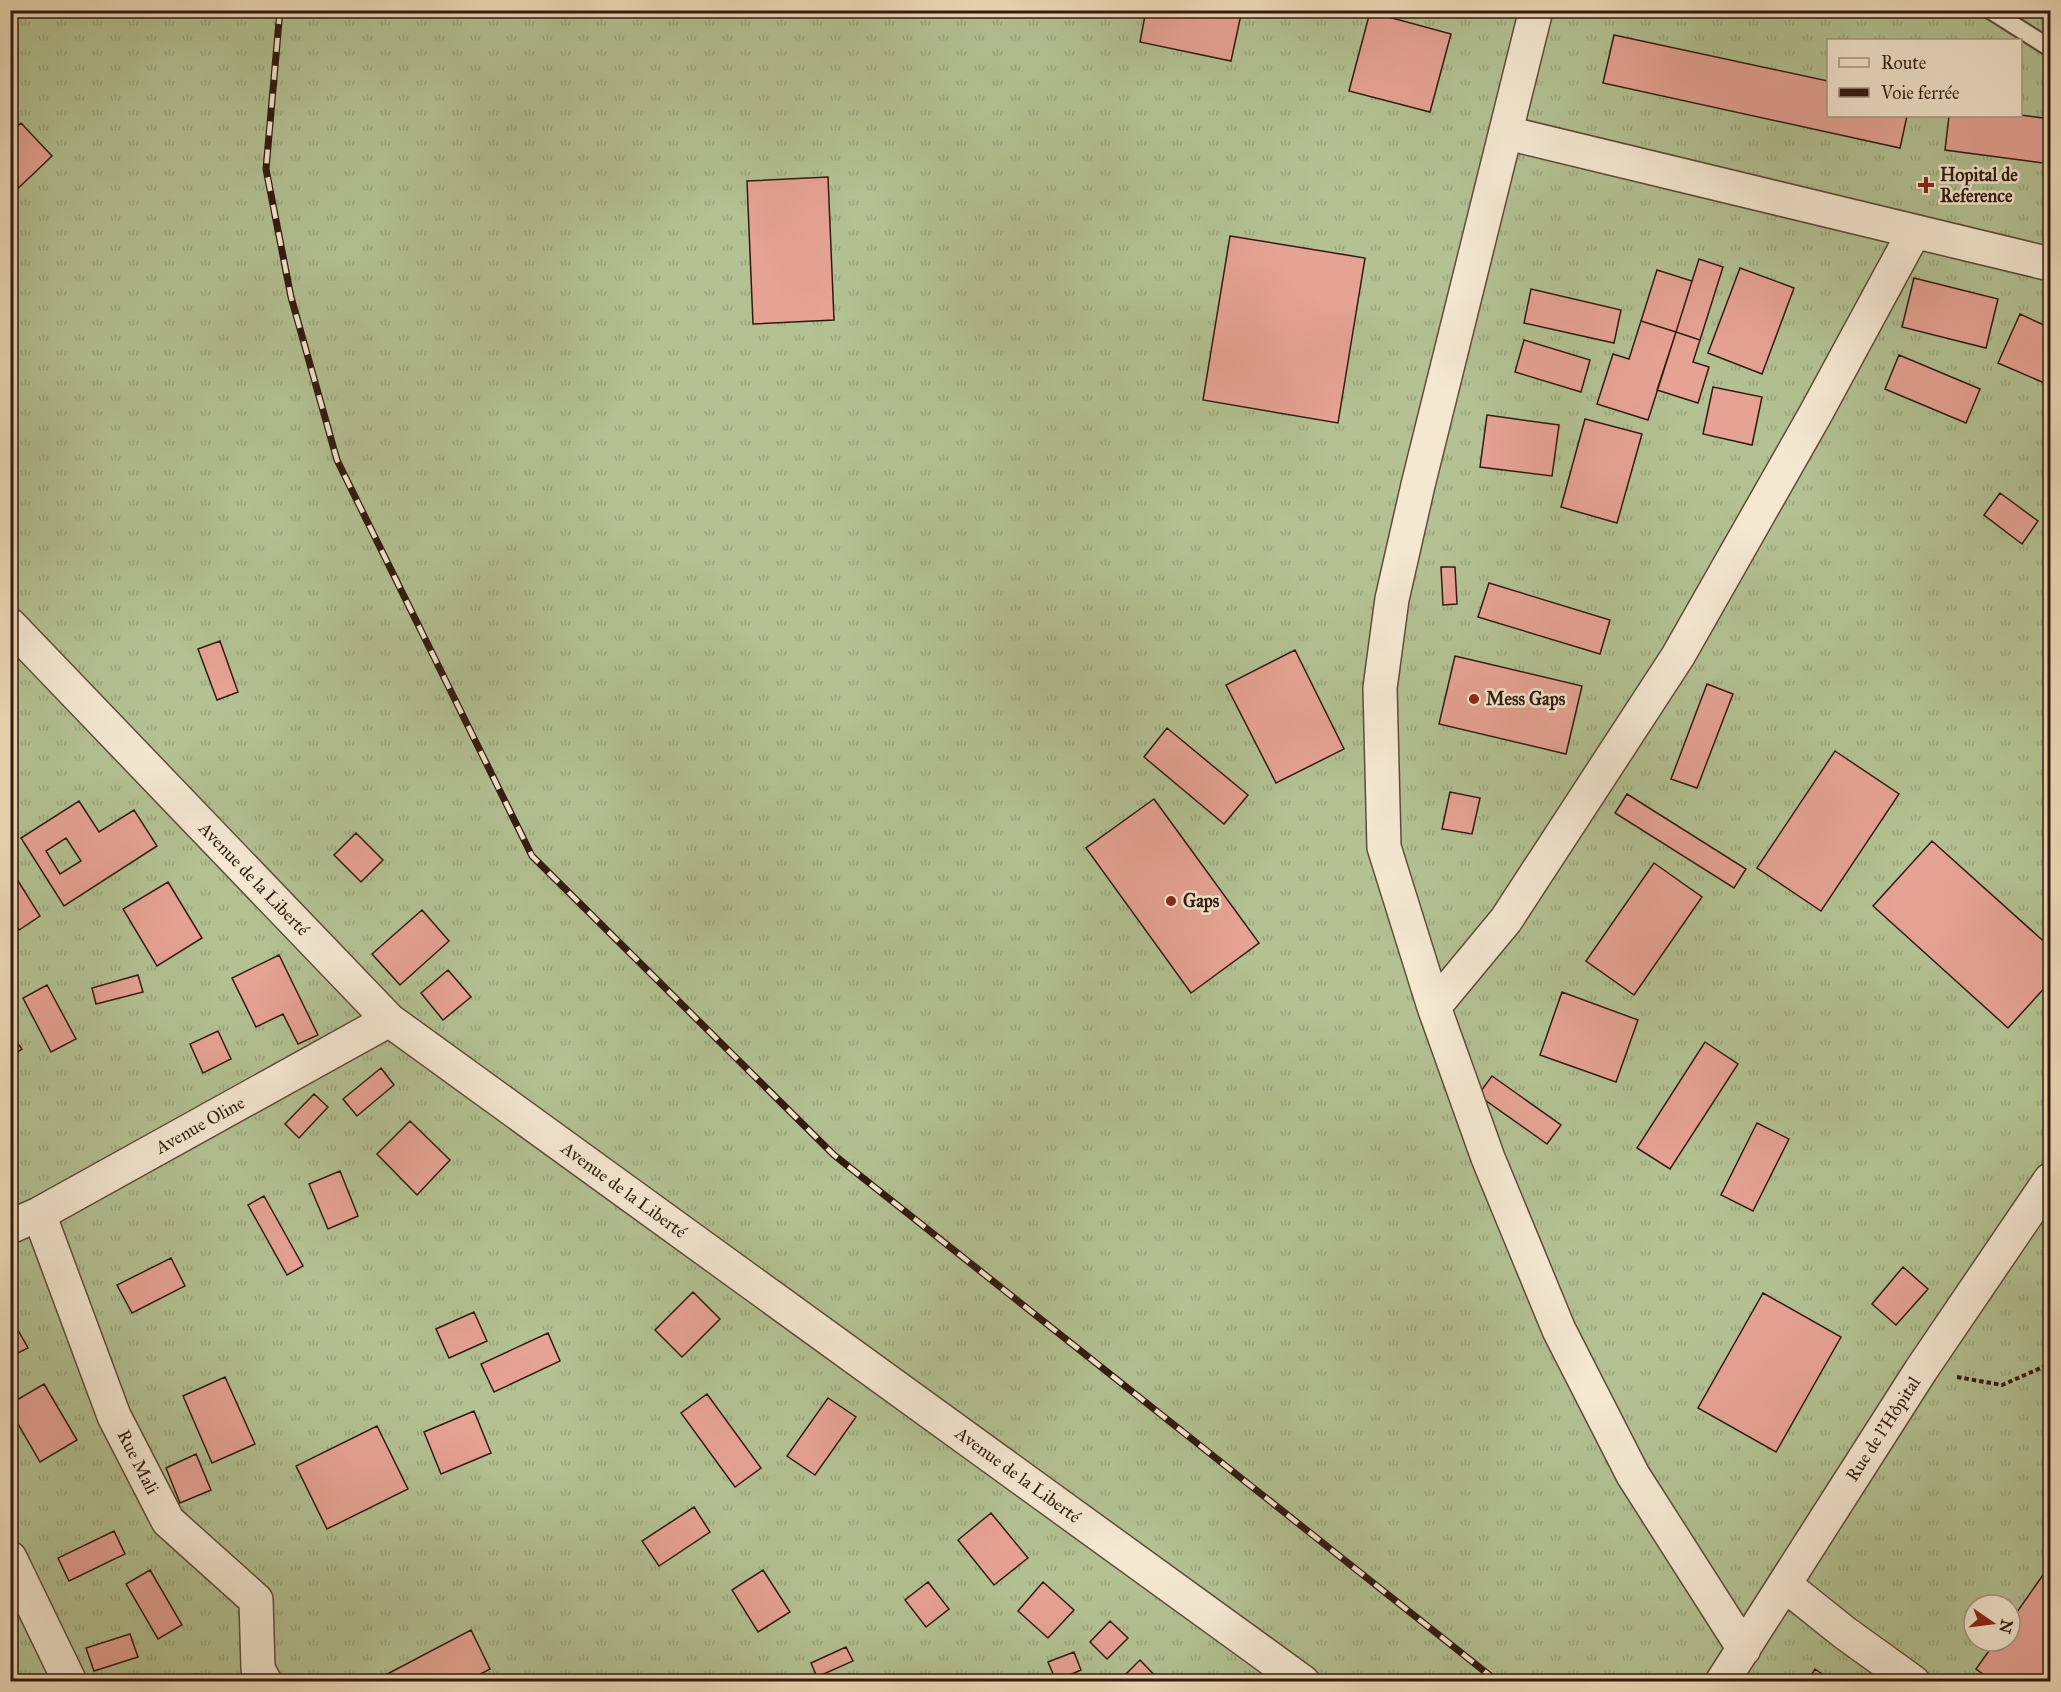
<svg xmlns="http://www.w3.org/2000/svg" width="2061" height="1692" viewBox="0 0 2061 1692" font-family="'IM FELL Great Primer',serif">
	<defs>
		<pattern id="grass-tufts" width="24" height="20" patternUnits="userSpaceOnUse" patternTransform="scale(1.5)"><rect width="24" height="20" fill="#b3c193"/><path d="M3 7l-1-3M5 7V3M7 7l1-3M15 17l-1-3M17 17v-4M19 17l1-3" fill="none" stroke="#9aa57e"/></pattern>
	</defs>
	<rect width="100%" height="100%" fill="#eedbb8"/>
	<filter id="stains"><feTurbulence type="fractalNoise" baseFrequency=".00333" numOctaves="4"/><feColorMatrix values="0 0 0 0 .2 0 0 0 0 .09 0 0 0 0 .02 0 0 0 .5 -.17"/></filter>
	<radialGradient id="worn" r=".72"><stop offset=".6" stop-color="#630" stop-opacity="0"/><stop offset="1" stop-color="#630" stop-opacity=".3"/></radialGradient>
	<path fill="url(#grass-tufts)" stroke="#726e52" stroke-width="1.5" fill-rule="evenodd" d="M 11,11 L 2050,11 L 2050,1681 L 11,1681 ZM 1828,40 L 2020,40 L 2020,116 L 1828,116 ZM 1974,1605 L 2010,1605 L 2010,1641 L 1974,1641 Z"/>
	<path fill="#e6a293" stroke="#321a10" stroke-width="1.5" fill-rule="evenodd" d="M 1146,10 L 1242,10 L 1231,61 L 1140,42 Z
		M 1370,12 L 1451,34 L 1430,112 L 1349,91 Z
		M 1614,35 L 1828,81 L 1828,116 L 1907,116 L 1900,148 L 1603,83 Z
		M 2020,115 L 2050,119 L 2050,164 L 1945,150 L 1949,116 Z
		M 21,123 L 52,156 L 10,196 L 10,133 Z
		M 828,177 L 834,320 L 753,324 L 747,181 Z
		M 1230,236 L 1365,258 L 1338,423 L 1203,400 Z
		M 1699,259 L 1723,267 L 1700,340 L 1676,332 Z
		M 1740,268 L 1794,288 L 1762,374 L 1708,353 Z
		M 1657,270 L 1692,281 L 1676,332 L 1641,321 Z
		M 1914,278 L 1998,299 L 1986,348 L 1902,327 Z
		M 1531,289 L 1621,310 L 1614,343 L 1524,323 Z
		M 2020,314 L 2050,328 L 2049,385 L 1998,363 Z
		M 1641,321 L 1676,332 L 1648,420 L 1597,404 L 1613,354 L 1629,359 Z
		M 1676,332 L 1700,340 L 1693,362 L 1709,367 L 1698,403 L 1657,390 Z
		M 1524,340 L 1590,360 L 1581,392 L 1515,372 Z
		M 1899,355 L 1980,389 L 1966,423 L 1885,389 Z
		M 1713,387 L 1762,397 L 1752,445 L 1703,434 Z
		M 1487,415 L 1559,425 L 1552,476 L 1480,467 Z
		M 1585,419 L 1642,434 L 1617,523 L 1561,507 Z
		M 2000,493 L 2038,521 L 2022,544 L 1984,515 Z
		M 1441,567 L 1455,567 L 1457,604 L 1443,605 Z
		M 1489,583 L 1610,620 L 1600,654 L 1478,617 Z
		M 220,641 L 238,692 L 217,700 L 198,649 Z
		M 1295,650 L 1344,749 L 1276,783 L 1226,685 Z
		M 1455,656 L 1582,686 L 1566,754 L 1439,724 Z
		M 1707,684 L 1733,694 L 1697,788 L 1671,779 Z
		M 1167,728 L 1248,795 L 1224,824 L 1144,757 Z
		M 1835,751 L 1899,794 L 1821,911 L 1757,868 Z
		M 1450,792 L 1480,798 L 1472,834 L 1442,829 Z
		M 1627,794 L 1746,869 L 1734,888 L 1615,813 Z
		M 1154,799 L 1259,943 L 1191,993 L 1086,848 Z
		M 79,801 L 99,832 L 134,810 L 157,846 L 64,906 L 21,838 ZM 66,838 L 81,861 L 60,874 L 46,851 Z
		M 356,833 L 383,860 L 361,882 L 334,855 Z
		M 1932,841 L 2050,947 L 2050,982 L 2008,1028 L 1873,906 Z
		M 1654,863 L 1702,897 L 1634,995 L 1586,961 Z
		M 10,868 L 40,916 L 19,930 L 10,916 Z
		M 168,882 L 202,938 L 157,966 L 123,909 Z
		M 422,910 L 449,941 L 400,985 L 372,954 Z
		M 279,955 L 318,1035 L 298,1044 L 283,1014 L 256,1027 L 232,978 Z
		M 448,970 L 471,997 L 443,1020 L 421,993 Z
		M 138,975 L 143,992 L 96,1004 L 92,988 Z
		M 47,985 L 76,1039 L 51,1052 L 23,998 Z
		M 1562,992 L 1638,1020 L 1616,1082 L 1540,1055 Z
		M 218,1031 L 231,1059 L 203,1073 L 190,1044 Z
		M 10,1033 L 22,1049 L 10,1057 Z
		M 1705,1042 L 1738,1064 L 1670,1169 L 1637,1148 Z
		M 381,1068 L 394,1085 L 357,1116 L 343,1099 Z
		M 1492,1076 L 1561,1125 L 1547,1144 L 1478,1095 Z
		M 314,1094 L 328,1107 L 299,1138 L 285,1124 Z
		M 410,1121 L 450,1160 L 417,1195 L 377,1154 Z
		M 1757,1123 L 1789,1139 L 1753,1211 L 1721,1195 Z
		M 340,1171 L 358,1216 L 328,1229 L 309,1184 Z
		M 264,1196 L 303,1266 L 287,1275 L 248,1205 Z
		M 171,1258 L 185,1286 L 132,1313 L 117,1285 Z
		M 1903,1267 L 1928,1289 L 1896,1325 L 1872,1304 Z
		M 693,1292 L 720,1319 L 682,1357 L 655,1330 Z
		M 1763,1293 L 1841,1337 L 1776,1452 L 1698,1408 Z
		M 474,1312 L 487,1341 L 449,1358 L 436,1329 Z
		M 10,1316 L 28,1348 L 10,1357 Z
		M 548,1333 L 560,1361 L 494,1392 L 481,1364 Z
		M 225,1377 L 255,1444 L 212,1463 L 183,1396 Z
		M 44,1384 L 77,1440 L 40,1462 L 10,1410 L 10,1404 Z
		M 707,1394 L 761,1468 L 735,1487 L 681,1413 Z
		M 828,1398 L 856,1417 L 815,1475 L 787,1456 Z
		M 474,1411 L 491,1453 L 441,1474 L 424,1432 Z
		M 377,1426 L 408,1489 L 327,1529 L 296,1466 Z
		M 196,1454 L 211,1490 L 180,1503 L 166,1468 Z
		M 694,1507 L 710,1532 L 659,1566 L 642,1541 Z
		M 991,1513 L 1028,1558 L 994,1585 L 958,1540 Z
		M 114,1531 L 125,1554 L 69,1581 L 58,1558 Z
		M 2050,1565 L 2050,1679 L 2049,1682 L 1994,1682 L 1976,1669 L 1996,1641 L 2010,1641 L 2010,1622 Z
		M 150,1570 L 182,1625 L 158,1639 L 126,1584 Z
		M 763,1570 L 790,1612 L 758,1632 L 732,1590 Z
		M 928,1582 L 949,1609 L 926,1627 L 905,1600 Z
		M 1043,1582 L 1074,1610 L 1048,1638 L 1018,1611 Z
		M 1110,1621 L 1128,1638 L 1107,1659 L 1090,1642 Z
		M 471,1630 L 490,1669 L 466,1682 L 372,1682 Z
		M 130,1634 L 138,1657 L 94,1671 L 86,1648 Z
		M 846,1647 L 853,1661 L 817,1677 L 811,1663 Z
		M 1074,1652 L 1081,1670 L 1056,1681 L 1048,1662 Z
		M 1140,1660 L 1161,1682 L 1118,1682 Z
		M 1815,1669 L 1833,1682 L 1807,1682 Z
		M 196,1674 L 198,1682 L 169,1682 Z"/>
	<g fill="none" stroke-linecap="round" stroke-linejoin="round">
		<g stroke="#614a3a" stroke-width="20">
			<path id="lane" d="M 1990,10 L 2050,48"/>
		</g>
		<g stroke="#614a3a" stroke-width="36">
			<path id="street" d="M 1536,10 L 1418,485 L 1392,599 L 1380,688 L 1384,847 L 1434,1007 L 1488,1158 L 1559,1330 L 1633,1475 L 1744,1649
				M 1507,133 L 2050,264
				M 10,625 L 389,1020 L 1303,1682
				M 1434,1007 L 1506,920 L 1678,656 L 1816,413 L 1914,232
				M 39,1214 L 114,1416 L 168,1521 L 256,1600 L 258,1669 L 265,1682
				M 10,1227 L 39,1214 L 389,1020
				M 10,1558 L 70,1682
				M 1785,1585 L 1845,1633 L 1913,1682
				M 1722,1682 L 1921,1370 L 2050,1180"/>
		</g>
		<path stroke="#321a10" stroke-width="4" stroke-dasharray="4.5 3" stroke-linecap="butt" d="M 1957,1377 L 2002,1385 L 2050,1364"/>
		<use href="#lane" stroke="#f4e8d1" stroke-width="16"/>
		<use href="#street" stroke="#f4e8d1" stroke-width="33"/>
		<g stroke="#321a10" stroke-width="7">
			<path id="rail" d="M 280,10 L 266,169 L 291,297 L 337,460 L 532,856 L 834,1155 L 1498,1682"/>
		</g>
		<use href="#rail" stroke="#f4e8d1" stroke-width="4.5" stroke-dasharray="14" stroke-linecap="butt"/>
	</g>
	<g fill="#8f2418" stroke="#f4e8d1" stroke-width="2">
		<path d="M1923 176h6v6h6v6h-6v6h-6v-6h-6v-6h6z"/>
		<circle cx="1474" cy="699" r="6"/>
		<circle cx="1171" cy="901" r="6"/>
	</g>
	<g text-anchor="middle" stroke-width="5" stroke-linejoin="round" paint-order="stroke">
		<g font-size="18" font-weight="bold" fill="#321a10" stroke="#f4e8d1" text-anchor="start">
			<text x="1940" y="181">Hopital de<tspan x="1940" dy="21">Reference</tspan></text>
			<text x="1486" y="705">Mess Gaps</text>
			<text x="1183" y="907">Gaps</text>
		</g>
		<g font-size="18" fill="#321a10" stroke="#f4e8d1">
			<text transform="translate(254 879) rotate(46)" y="6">Avenue de la Liberté</text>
			<text transform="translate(200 1125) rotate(-29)" y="6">Avenue Oline</text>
			<text transform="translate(624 1190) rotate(36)" y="6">Avenue de la Liberté</text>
			<text transform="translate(1883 1429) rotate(-57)" y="6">Rue de l'Hôpital</text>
			<text transform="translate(138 1462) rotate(63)" y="6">Rue Mali</text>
			<text transform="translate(1018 1475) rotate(36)" y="6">Avenue de la Liberté</text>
		</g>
	</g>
	<rect width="2061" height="1692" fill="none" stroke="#eedbb8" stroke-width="36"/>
	<rect x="12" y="12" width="2037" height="1668" fill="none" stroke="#321a10" stroke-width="3"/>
	<rect x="18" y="18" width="2025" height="1656" fill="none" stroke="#321a10" stroke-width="1.5"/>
	<rect x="1827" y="39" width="195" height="78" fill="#f4e8d1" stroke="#a69684" stroke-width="1.5"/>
	<rect x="1839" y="58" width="30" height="9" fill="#f4e8d1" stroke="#a69684" stroke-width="1.5"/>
	<text x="1881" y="69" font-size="18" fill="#321a10">Route</text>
	<rect x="1839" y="88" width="30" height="9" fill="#321a10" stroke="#a69684" stroke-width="1.5"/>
	<text x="1881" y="99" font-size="18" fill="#321a10">Voie ferrée</text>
	<g transform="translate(1992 1623) rotate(104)"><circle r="28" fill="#f4e8d1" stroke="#a69684" stroke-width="1.5"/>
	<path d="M0-4.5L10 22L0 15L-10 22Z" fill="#8f2418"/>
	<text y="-9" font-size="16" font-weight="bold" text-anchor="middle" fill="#321a10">N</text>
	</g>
	<rect width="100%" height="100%" filter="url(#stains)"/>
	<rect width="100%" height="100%" fill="url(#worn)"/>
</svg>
